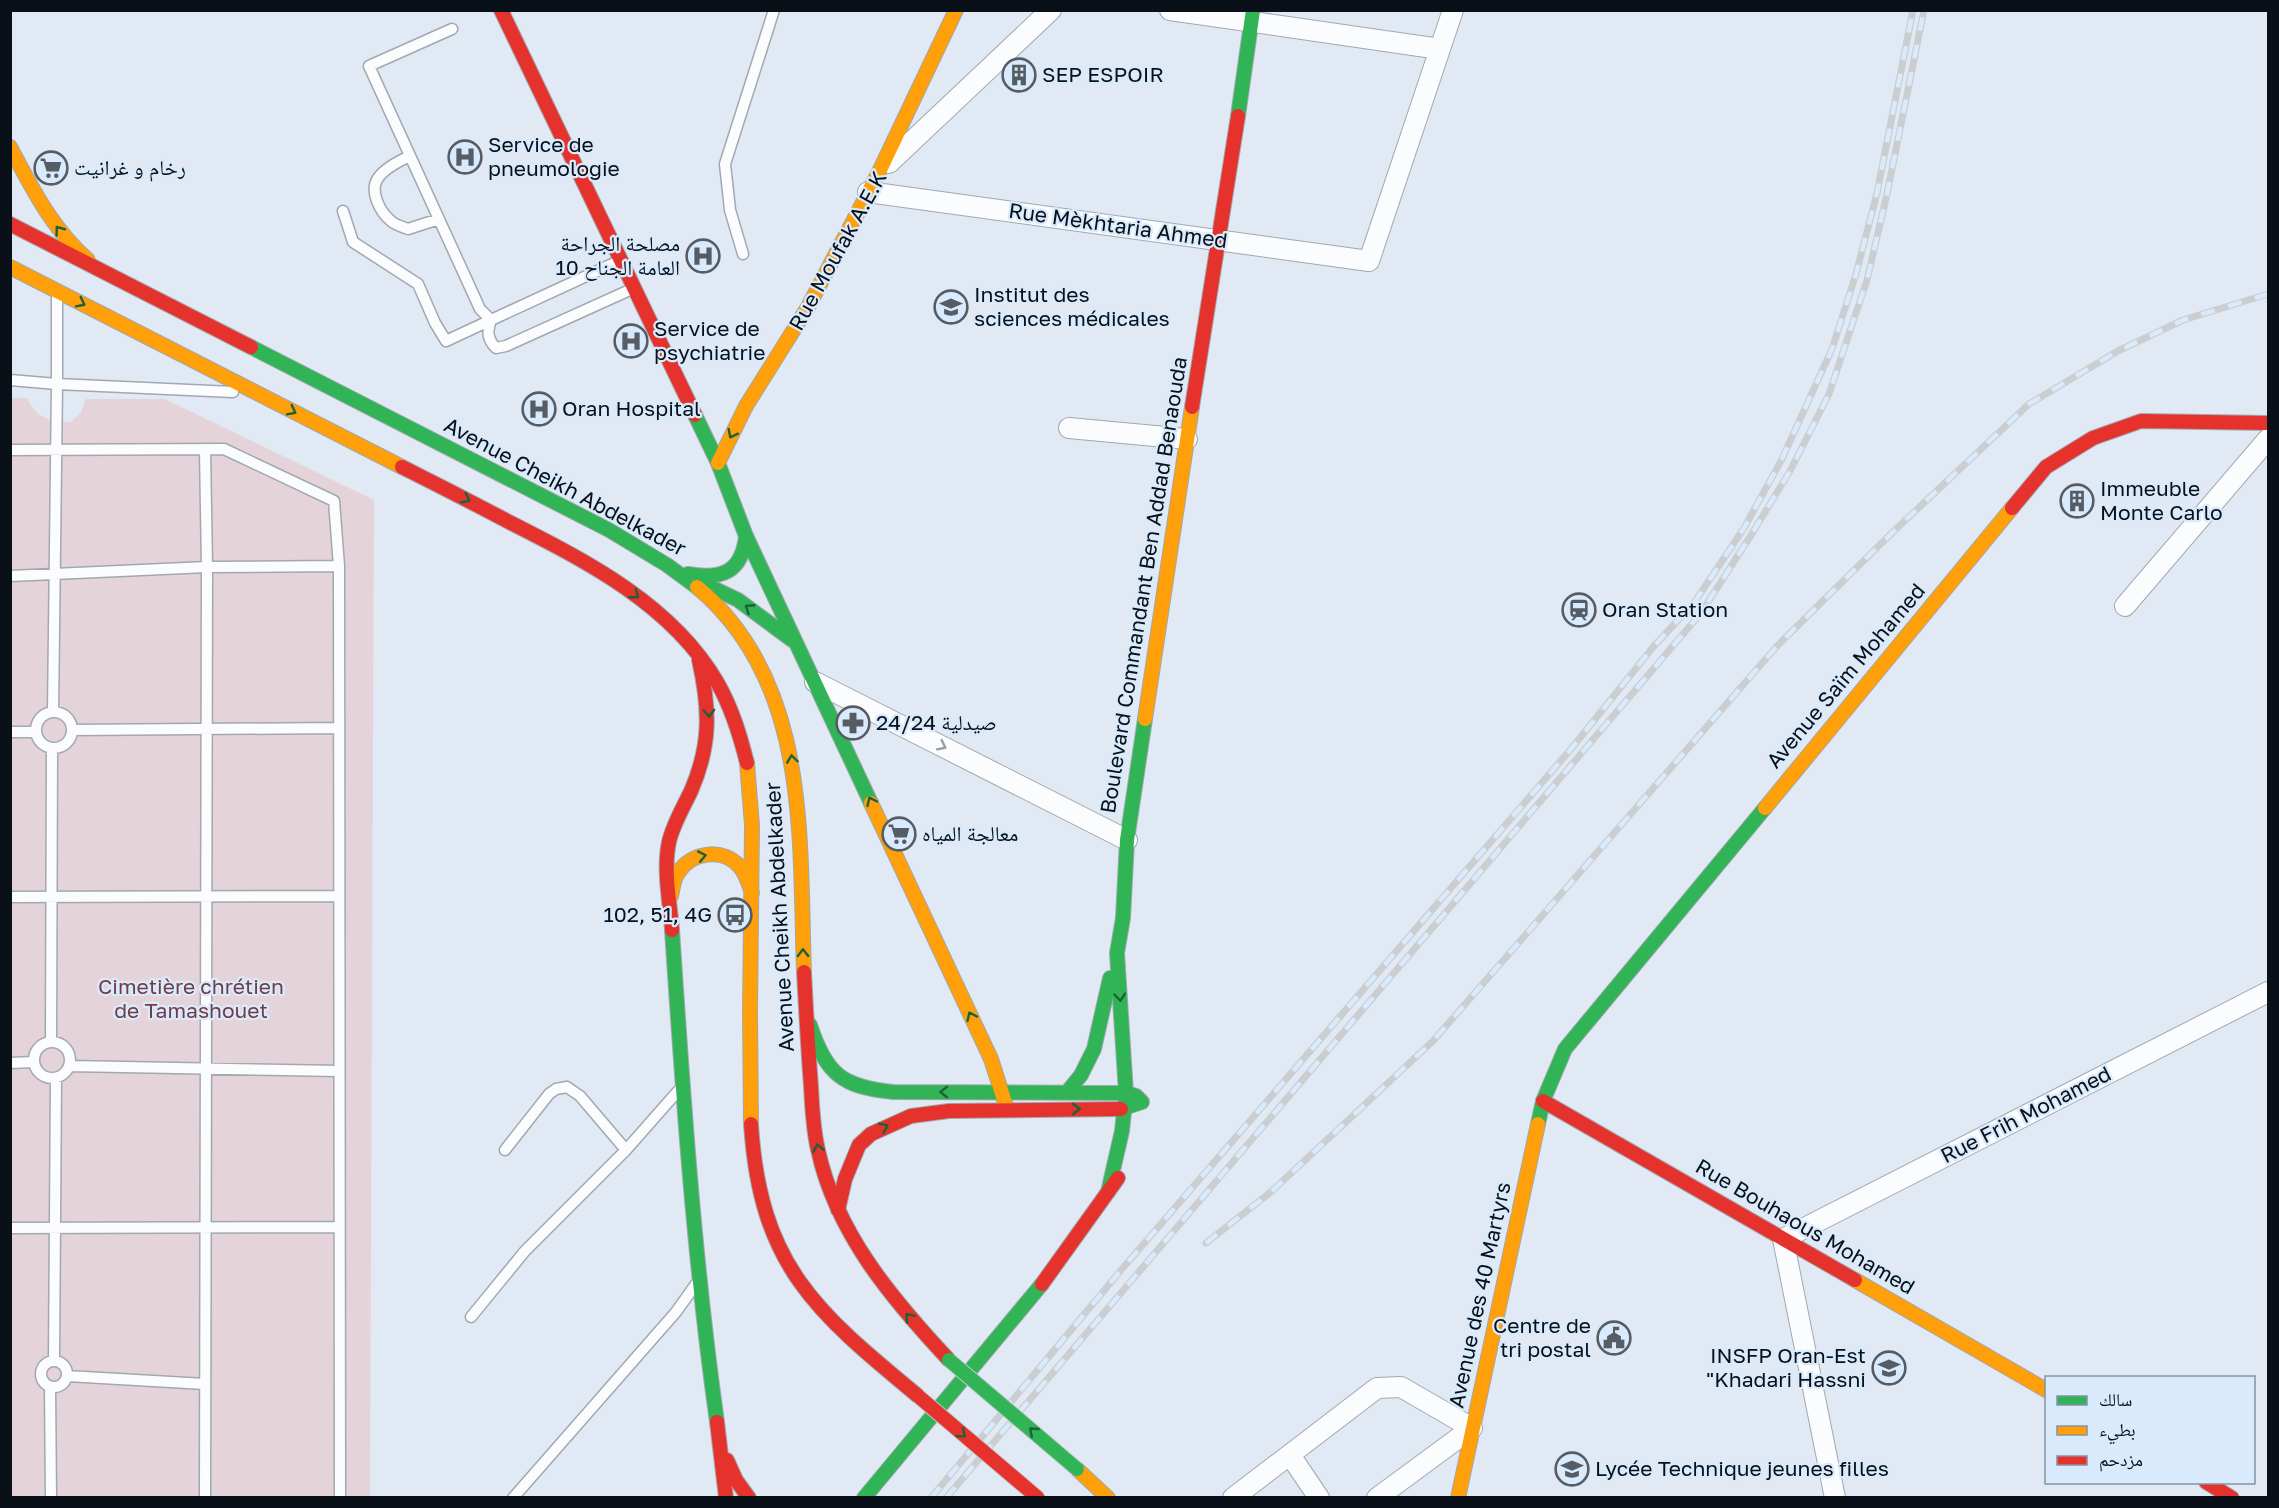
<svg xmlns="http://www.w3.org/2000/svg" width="2279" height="1508" viewBox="0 0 2279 1508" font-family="'Golos Text','Noto Naskh Arabic',sans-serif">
	<rect width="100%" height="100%" fill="#e1eaf4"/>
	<path fill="#e5d3da" d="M 10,398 L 27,398 C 37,419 49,421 70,422 L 80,414 L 86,399 L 165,399 L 374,500 L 370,1497 L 11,1497 Z"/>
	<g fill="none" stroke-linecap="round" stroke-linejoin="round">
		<g stroke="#a1a8b0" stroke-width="13">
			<path id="lane" d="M 410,156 C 399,161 385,168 378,178 C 369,191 380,212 391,221 C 395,225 403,227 408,229 L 439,219
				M 343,211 L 353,242 L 418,284 L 435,323 L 446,341 L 491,320 L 480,309 L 369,66 L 452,29
				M 743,254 L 730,210 L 725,164 L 774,10
				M 621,260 L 491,320 C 487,331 487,339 496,348 L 506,346 L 632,289
				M 57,294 L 57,384 L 233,392
				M 10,380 L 57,384 L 53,712
				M 10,450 L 224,449 L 334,501 L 339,566 L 340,1498
				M 205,450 L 207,567 L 205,1498
				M 10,576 L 207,567 L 339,566
				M36 730a18 18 0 1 1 36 0a18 18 0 1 1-36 0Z
				M 72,730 L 339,728
				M 10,732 L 36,732
				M 10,897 L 339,896
				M34 1060a18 18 0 1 1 36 0a18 18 0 1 1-36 0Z
				M 51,1042 L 52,749
				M 10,1063 L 34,1062
				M 69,1066 L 339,1071
				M 505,1150 L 549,1094 L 556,1089 L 567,1087 L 580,1096 L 626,1150
				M 10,1228 L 339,1227
				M 471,1317 L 525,1251 L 626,1150 L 678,1091
				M41 1374a13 13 0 1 1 26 0a13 13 0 1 1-26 0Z
				M 54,1361 L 56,1078
				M 67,1376 L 205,1384
				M 50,1387 L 51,1498
				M 513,1498 L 676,1312 L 696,1284"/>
		</g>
		<g stroke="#a1a8b0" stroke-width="22">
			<path id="street" d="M 1170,10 L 1440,49
				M 889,163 L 1051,10
				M 868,192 L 1369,261 L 1453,10
				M 1069,428 L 1187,439
				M 2125,606 L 2268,439
				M 815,682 L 1127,840
				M 1290,1455 L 1319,1498
				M 1233,1498 L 1377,1388 L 1401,1387 L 1472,1428 L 1377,1498
				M 1835,1498 L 1783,1239 L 2268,992"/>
		</g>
		<g stroke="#a1a8b0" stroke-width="16">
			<path id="fast" d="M 1238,116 L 1253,10
				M 251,347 L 609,530 L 667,565 L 697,587
				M 695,415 L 718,463 L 746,536 L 871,803
				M 688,574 C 722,580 742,572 746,536
				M 694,579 L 738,600 L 792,640
				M 672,930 C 683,1095 694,1259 717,1422
				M 810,1025 C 826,1074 842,1087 893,1092 L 1126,1093 L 1136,1096 L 1142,1102 L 1121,1109
				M 1068,1091 L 1081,1075 L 1094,1049 L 1110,978
				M 1538,1124 L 1543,1101 L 1565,1049 L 1765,808
				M 1108,1192 L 1122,1131 L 1126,1093 L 1117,953 L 1123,918 L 1127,840 L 1145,719
				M 864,1498 L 1042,1284"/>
		</g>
		<g stroke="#a1a8b0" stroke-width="16">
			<path id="slow" d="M 10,147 C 32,188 52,229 88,260
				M 10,267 L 402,467
				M 718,463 L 746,406 L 808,307 L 879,172 L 956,10
				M 697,587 C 811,682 799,839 804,972
				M 1145,719 L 1192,407
				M 747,763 L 752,825 L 750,1012 L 751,1124
				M 871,803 L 991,1059 L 1007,1109
				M 1765,808 L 2012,508
				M 671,896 C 673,888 673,880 678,873 C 691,852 723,847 740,867 C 746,874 749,884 752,893
				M 1855,1280 L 2046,1390
				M 1077,1469 L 1108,1498
				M 1458,1498 L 1538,1124"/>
		</g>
		<g stroke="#a1a8b0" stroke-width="16">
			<path id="jam" d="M 501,10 L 695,415
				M 10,224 L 251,347
				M 1192,407 L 1238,116
				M 402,467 C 438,485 475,504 511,523 C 588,562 672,605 717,682 C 732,708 740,735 747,763
				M 2012,508 L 2046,467 L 2093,438 L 2141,421 L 2268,423
				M 672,930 C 670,902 663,870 669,842 C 673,824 683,808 691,791 C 711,745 710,709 699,660
				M 804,972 C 806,1010 808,1048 811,1086 C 812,1107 813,1129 818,1150 C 836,1233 892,1299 949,1360
				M 1543,1101 L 1855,1280
				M 751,1124 C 760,1265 815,1311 918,1396
				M 838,1210 L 845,1179 L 859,1145 L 871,1134 L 911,1116 L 949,1111 L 1121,1109
				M 1042,1284 L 1118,1178
				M 717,1422 L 726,1498
				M 727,1460 L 736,1480 L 749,1498
				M 2206,1482 L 2232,1498"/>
		</g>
		<use href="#lane" stroke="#fafcfd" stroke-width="10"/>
		<use href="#street" stroke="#fafcfd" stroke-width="20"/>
		<use href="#fast" stroke="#30b455" stroke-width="14"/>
		<use href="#slow" stroke="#ff9f0a" stroke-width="14"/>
		<use href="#jam" stroke="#e5322d" stroke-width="14"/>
		<g stroke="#cbced1" stroke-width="7">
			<path id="rail" d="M 1206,1243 L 1272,1191 L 1433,1041 L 1777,646 L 1895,530 L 2029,404 L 2118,351 L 2183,320 L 2268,294
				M 931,1498 L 1122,1269 L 1571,749 L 1654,646 L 1694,603 L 1744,528 L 1781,461 L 1832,349 L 1856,274 L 1877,193 L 1913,10
				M 946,1498 L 1701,613 L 1753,532 L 1790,471 L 1829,394 L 1867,280 L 1887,194 L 1924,10"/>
		</g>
		<use href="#rail" stroke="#d9eafc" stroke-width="4.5" stroke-dasharray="14" stroke-linecap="butt"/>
		<g stroke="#c3c8cd" stroke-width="16" stroke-linecap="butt">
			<path id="fast-bridge" d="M 949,1360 L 1077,1469"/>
		</g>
		<g stroke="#c3c8cd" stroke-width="16" stroke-linecap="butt">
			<path id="jam-bridge" d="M 918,1396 L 1038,1498"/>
		</g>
		<use href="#fast-bridge" stroke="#30b455" stroke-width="14"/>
		<use href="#jam-bridge" stroke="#e5322d" stroke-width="14"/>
	</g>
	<defs><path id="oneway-chevron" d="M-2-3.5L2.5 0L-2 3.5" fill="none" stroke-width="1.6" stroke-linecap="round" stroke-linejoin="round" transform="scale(1.5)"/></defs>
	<g stroke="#1c6236">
		<use href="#oneway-chevron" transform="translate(59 230) rotate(-127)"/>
		<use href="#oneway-chevron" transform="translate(81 303) rotate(27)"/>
		<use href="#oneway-chevron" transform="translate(292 411) rotate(27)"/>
		<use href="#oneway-chevron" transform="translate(732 434) rotate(117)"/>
		<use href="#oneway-chevron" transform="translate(466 499) rotate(27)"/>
		<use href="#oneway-chevron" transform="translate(635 595) rotate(38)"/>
		<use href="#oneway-chevron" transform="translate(749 608) rotate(-147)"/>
		<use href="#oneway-chevron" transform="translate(709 713) rotate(87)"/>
		<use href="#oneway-chevron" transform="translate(792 759) rotate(-98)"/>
		<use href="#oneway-chevron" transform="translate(871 801) rotate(-115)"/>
		<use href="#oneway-chevron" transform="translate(702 856) rotate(-11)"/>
		<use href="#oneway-chevron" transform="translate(803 953) rotate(-91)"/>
		<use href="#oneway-chevron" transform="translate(1120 997) rotate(85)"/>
		<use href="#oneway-chevron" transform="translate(971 1016) rotate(-115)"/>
		<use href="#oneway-chevron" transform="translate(944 1092) rotate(-179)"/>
		<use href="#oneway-chevron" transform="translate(1076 1109)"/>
		<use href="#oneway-chevron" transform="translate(884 1127) rotate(-26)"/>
		<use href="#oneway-chevron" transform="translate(818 1148) rotate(-101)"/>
		<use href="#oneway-chevron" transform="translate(909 1317) rotate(-131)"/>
		<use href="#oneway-chevron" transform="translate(1033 1431) rotate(-139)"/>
		<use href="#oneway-chevron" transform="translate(962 1434) rotate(40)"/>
	</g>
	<use stroke="#9a9ea1" href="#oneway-chevron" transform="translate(942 746) rotate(27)"/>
	<defs>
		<g id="building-ring" transform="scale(1.725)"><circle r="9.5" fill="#d9eafc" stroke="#555c64" stroke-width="1.5"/><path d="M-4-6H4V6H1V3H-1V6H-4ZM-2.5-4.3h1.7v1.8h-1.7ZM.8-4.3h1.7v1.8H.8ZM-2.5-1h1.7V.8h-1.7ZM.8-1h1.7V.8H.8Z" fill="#555c64"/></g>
		<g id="hospital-ring" transform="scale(1.725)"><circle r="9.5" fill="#d9eafc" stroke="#555c64" stroke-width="1.5"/><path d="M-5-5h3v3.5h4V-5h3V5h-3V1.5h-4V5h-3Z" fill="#555c64"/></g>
		<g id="supermarket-ring" transform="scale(1.725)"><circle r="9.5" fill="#d9eafc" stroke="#555c64" stroke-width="1.5"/><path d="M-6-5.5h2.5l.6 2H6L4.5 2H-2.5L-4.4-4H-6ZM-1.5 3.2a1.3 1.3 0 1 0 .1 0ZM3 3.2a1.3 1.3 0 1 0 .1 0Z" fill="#555c64"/></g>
		<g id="university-ring" transform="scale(1.725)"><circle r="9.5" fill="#d9eafc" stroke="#555c64" stroke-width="1.5"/><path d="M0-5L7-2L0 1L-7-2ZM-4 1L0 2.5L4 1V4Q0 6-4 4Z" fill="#555c64"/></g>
		<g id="station-ring" transform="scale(1.725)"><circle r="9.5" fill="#d9eafc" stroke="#555c64" stroke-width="1.5"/><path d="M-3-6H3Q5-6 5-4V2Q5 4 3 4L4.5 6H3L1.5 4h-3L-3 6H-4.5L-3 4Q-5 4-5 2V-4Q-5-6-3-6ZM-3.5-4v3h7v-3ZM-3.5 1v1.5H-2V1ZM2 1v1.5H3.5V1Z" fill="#555c64"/></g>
		<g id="pharmacy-ring" transform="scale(1.725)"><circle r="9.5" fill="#d9eafc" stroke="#555c64" stroke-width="1.5"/><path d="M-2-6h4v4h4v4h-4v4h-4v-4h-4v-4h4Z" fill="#555c64"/></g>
		<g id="bus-ring" transform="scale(1.725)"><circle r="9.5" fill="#d9eafc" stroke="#555c64" stroke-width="1.5"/><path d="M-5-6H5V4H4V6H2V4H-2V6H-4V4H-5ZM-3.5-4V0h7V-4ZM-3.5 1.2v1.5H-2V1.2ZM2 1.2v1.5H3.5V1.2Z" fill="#555c64"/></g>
		<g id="civic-ring" transform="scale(1.725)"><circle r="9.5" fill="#d9eafc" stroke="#555c64" stroke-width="1.5"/><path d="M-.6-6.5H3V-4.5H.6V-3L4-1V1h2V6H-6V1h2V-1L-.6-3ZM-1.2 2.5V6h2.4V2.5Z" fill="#555c64"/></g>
		<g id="school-ring" transform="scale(1.725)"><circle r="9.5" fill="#d9eafc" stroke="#555c64" stroke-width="1.5"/><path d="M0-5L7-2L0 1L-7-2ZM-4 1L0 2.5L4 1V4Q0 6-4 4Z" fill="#555c64"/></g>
	</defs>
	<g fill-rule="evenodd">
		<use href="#building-ring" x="1019" y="75"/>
		<use href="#hospital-ring" x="465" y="157"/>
		<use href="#supermarket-ring" x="51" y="168"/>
		<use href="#hospital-ring" x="703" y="256"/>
		<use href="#university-ring" x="951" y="307"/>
		<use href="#hospital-ring" x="631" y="341"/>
		<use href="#hospital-ring" x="539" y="409"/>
		<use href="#building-ring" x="2077" y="501"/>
		<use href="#station-ring" x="1579" y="610"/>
		<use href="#pharmacy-ring" x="853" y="723"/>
		<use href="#supermarket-ring" x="899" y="834"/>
		<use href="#bus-ring" x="735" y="915"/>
		<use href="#civic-ring" x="1614" y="1338"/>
		<use href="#university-ring" x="1889" y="1368"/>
		<use href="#school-ring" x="1572" y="1469"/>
	</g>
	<g text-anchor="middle" stroke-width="4.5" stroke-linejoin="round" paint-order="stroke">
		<g font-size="21" fill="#091017" stroke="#d9eafc" text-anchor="start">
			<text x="1042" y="82">SEP ESPOIR</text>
			<text x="488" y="152">Service de<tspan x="488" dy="24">pneumologie</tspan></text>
			<text x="74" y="175">رخام و غرانيت</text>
			<text x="680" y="251" text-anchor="end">مصلحة الجراحة<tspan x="680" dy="24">العامة الجناح 10</tspan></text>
			<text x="974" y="302">Institut des<tspan x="974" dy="24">sciences médicales</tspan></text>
			<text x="654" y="336">Service de<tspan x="654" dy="24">psychiatrie</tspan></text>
			<text x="562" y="416">Oran Hospital</text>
			<text x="2100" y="496">Immeuble<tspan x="2100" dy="24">Monte Carlo</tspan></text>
			<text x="1602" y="617">Oran Station</text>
			<text x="876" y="730">صيدلية 24/24</text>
			<text x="922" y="841">معالجة المياه</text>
			<text x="712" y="922" text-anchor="end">102, 51, 4G</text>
			<text x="1591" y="1333" text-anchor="end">Centre de<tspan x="1591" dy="24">tri postal</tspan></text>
			<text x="1866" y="1363" text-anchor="end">INSFP Oran-Est<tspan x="1866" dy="24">"Khadari Hassni</tspan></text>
			<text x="1595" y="1476">Lycée Technique jeunes filles</text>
		</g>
		<g font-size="21" fill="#091017" stroke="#d9eafc">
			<text transform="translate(1118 226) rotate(8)" y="7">Rue Mèkhtaria Ahmed</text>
			<text transform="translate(838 251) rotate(-61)" y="7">Rue Moufak A.E.K</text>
			<text transform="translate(565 487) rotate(28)" y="7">Avenue Cheikh Abdelkader</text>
			<text transform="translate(1144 585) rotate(-81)" y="7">Boulevard Commandant Ben Addad Benaouda</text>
			<text transform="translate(1846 676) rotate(-50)" y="7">Avenue Saïm Mohamed</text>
			<text transform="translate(780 917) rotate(-93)" y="7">Avenue Cheikh Abdelkader</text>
			<text transform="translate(2026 1115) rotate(-27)" y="7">Rue Frih Mohamed</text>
			<text transform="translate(1805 1227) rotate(30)" y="7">Rue Bouhaous Mohamed</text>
			<text transform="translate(1480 1295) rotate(-78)" y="7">Avenue des 40 Martyrs</text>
		</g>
		<g font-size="21" fill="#733c44" stroke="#d9eafc">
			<text x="191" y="994">Cimetière chrétien<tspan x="191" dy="24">de Tamashouet</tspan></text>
		</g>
	</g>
	<rect width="2279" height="1508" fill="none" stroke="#091017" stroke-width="24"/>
	<rect x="2045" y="1376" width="210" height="108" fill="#d9eafc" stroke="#8693a0" stroke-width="1.5"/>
	<rect x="2057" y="1396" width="30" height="9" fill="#30b455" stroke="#8693a0" stroke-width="1.5"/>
	<text x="2099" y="1406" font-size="18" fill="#091017">سالك</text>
	<rect x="2057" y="1426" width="30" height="9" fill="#ff9f0a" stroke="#8693a0" stroke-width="1.5"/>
	<text x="2099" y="1436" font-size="18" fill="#091017">بطيء</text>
	<rect x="2057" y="1456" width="30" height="9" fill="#e5322d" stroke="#8693a0" stroke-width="1.5"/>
	<text x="2099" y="1466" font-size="18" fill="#091017">مزدحم</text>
</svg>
